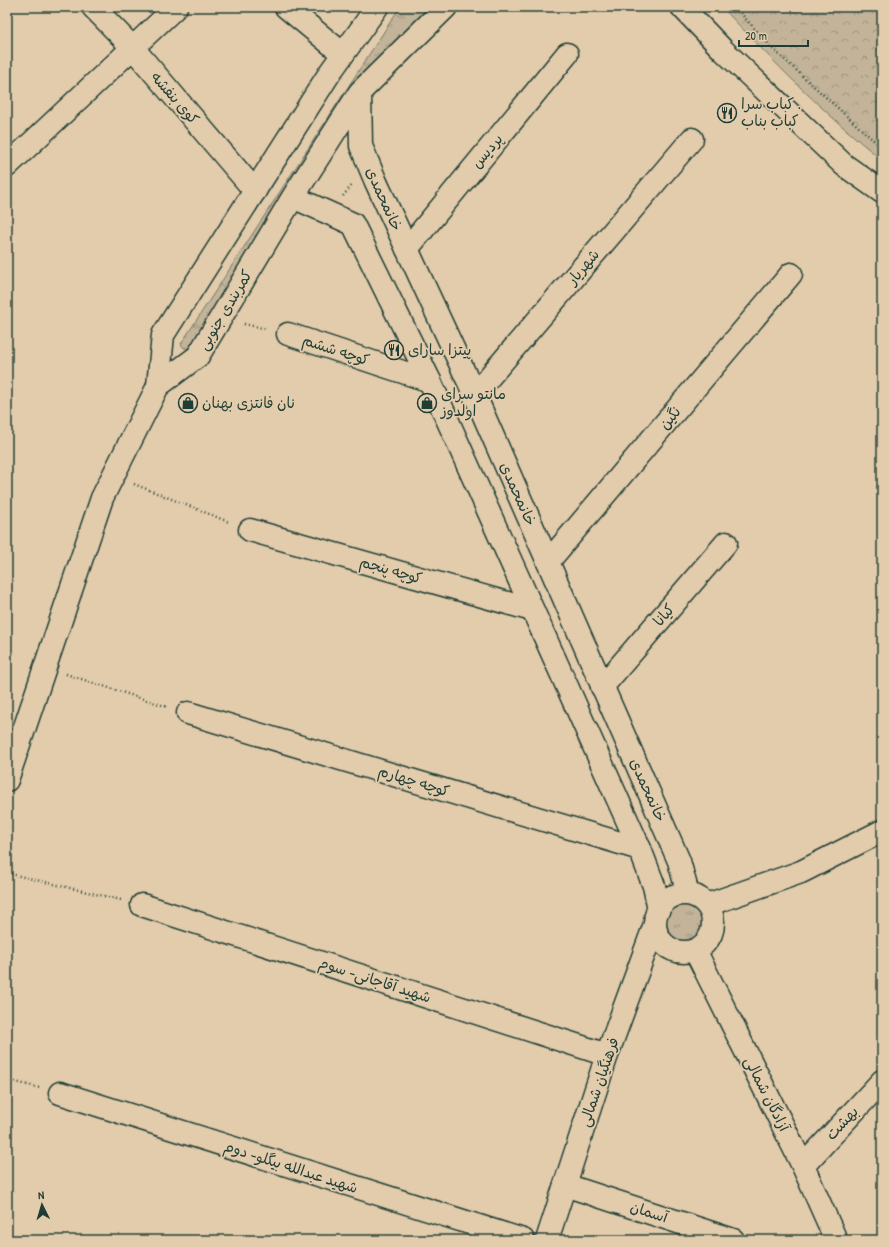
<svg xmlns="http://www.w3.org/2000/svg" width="889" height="1247" viewBox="0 0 889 1247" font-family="'Patrick Hand','Playpen Sans Arabic',sans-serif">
	<defs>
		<pattern id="grass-tufts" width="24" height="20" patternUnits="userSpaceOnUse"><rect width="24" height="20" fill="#c3b499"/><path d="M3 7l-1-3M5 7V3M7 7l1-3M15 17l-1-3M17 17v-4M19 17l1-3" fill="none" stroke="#9e947e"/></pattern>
		<pattern id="park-crowns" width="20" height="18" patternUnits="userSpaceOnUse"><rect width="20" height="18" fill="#c3b499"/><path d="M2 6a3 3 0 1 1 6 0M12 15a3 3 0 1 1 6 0" fill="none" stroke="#9e947e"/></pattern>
	</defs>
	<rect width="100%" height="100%" fill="#e3ccac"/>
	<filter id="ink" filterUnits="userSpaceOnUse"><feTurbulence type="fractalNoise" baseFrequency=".025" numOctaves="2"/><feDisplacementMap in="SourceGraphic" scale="8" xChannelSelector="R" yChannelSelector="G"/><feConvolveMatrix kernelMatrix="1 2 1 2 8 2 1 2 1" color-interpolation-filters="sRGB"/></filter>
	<g filter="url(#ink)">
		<path fill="url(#grass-tufts)" stroke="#717866" d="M 400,7 L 429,7 L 380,57 L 362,80 L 190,348 L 184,348 L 181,344 Z
			M665 924a19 19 0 1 1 38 0a19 19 0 1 1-38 0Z"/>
		<path fill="url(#park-crowns)" stroke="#717866" d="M 722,7 L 882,7 L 882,160 C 825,114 772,61 722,7 Z"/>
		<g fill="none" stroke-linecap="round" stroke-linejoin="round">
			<g stroke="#1f3d34" stroke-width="25">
				<path id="minor" d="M 93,7 L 132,47 L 255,191
					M 286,7 L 343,54
					M 7,166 L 176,7
					M 407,249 L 567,54
					M 288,334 L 430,381
					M 474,395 L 692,139
					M 250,530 L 532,610
					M 548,562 L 791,274
					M 602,687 L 726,543
					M 188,713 L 640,849
					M 7,780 L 102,498 L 158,386
					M 142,905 L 607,1055
					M 695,950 L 803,1166 L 836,1240
					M 60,1093 L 523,1240
					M 803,1166 L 882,1081
					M 565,1185 L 733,1240"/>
			</g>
			<g stroke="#1f3d34" stroke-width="25">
				<path id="major" d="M 682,7 L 723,50 L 844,165 L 882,192
					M 360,92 L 361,146 L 376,182 L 477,400 L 679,861 L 688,894
					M 293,197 L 353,224 L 430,381 L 640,849 L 654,886 L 659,909
					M 158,386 L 198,356 L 293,197 L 360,92 L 446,7
					M 158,386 L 163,335 L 331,71 L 377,7
					M655 923a29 29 0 1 1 58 0a29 29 0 1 1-58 0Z
					M 707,905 L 801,872 L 882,831
					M 547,1240 L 607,1055 L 655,924"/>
			</g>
			<path stroke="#1f3d34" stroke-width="2.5" stroke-dasharray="1 3" stroke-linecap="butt" d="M 735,7 L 775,51 L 882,148
				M 343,196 L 353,184
				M 244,324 L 267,329
				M 134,484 L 229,522
				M 66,674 L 168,707
				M 7,873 L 121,900
				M 7,1080 L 40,1088"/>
			<use href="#minor" stroke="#e3ccac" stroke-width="22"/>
			<use href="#major" stroke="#e3ccac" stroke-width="22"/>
		</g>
	</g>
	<defs>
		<g id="restaurant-ring" transform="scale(1)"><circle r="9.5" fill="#e3ccac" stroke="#1f3d34" stroke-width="1.5"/><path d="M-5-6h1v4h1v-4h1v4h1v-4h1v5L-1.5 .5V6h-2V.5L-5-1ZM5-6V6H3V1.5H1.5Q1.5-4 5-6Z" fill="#1f3d34"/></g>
		<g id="shop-ring" transform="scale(1)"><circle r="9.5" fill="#e3ccac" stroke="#1f3d34" stroke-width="1.5"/><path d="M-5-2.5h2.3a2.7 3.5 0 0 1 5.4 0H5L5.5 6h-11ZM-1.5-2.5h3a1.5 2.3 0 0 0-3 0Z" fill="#1f3d34"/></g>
	</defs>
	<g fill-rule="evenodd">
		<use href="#restaurant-ring" x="727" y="113"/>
		<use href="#restaurant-ring" x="394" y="350"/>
		<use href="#shop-ring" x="188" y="403"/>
		<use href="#shop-ring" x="427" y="403"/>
	</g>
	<g text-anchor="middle" stroke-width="3.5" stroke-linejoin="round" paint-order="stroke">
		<g font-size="15" fill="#1f3d34" stroke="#e3ccac">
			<text transform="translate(175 98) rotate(49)" y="5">کوی بنفشه</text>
			<text transform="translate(487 151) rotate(-50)" y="5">پردیس</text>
			<text transform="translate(384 199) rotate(66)" y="5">خانمحمدی</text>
			<text transform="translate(583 267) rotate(-50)" y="5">شهریار</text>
			<text transform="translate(225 310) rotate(-59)" y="5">کمربندی جنوبی</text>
			<text transform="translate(336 350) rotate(18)" y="5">کوچه ششم</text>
			<text transform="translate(670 418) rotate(-50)" y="5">نگین</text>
			<text transform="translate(518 494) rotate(66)" y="5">خانمحمدی</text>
			<text transform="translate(391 570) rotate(16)" y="5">کوچه پنجم</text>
			<text transform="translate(664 615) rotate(-49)" y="5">کیانا</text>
			<text transform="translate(414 781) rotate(17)" y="5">کوچه چهارم</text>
			<text transform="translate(648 790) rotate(66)" y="5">خانمحمدی</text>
			<text transform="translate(375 980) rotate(18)" y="5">شهید آقاجانی- سوم</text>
			<text transform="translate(599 1082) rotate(-71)" y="5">فرهنگیان شمالی</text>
			<text transform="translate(767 1094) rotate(63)" y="5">آزادگان شمالی</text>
			<text transform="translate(842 1123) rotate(-47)" y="5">بهشت</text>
			<text transform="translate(291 1167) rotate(18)" y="5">شهید عبدالله بیگلو- دوم</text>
			<text transform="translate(649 1212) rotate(18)" y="5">آسمان</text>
		</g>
		<g font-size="15" fill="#1f3d34" stroke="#e3ccac" text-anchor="start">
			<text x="741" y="109">کباب سرا .<tspan x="741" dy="17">کباب بناب</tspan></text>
			<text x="408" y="355">پیتزا سارای</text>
			<text x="441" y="399">مانتو سرای<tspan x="441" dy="17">اولدوز</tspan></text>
			<text x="202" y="408">نان فانتزی بهنان</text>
		</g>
	</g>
	<rect width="889" height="1247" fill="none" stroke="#e3ccac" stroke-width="24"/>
	<rect x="12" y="12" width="865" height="1223" fill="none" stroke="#1f3d34" stroke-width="1.5" filter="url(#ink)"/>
	<g transform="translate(42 1205) rotate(355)" stroke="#e3ccac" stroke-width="3" paint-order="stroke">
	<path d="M0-3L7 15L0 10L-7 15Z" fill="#1f3d34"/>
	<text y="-6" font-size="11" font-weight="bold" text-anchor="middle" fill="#1f3d34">N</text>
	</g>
	<path d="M739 40v6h69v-6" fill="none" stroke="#1f3d34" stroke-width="2"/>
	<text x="745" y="40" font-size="12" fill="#1f3d34" stroke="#e3ccac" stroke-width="3" paint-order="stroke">20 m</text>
</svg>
